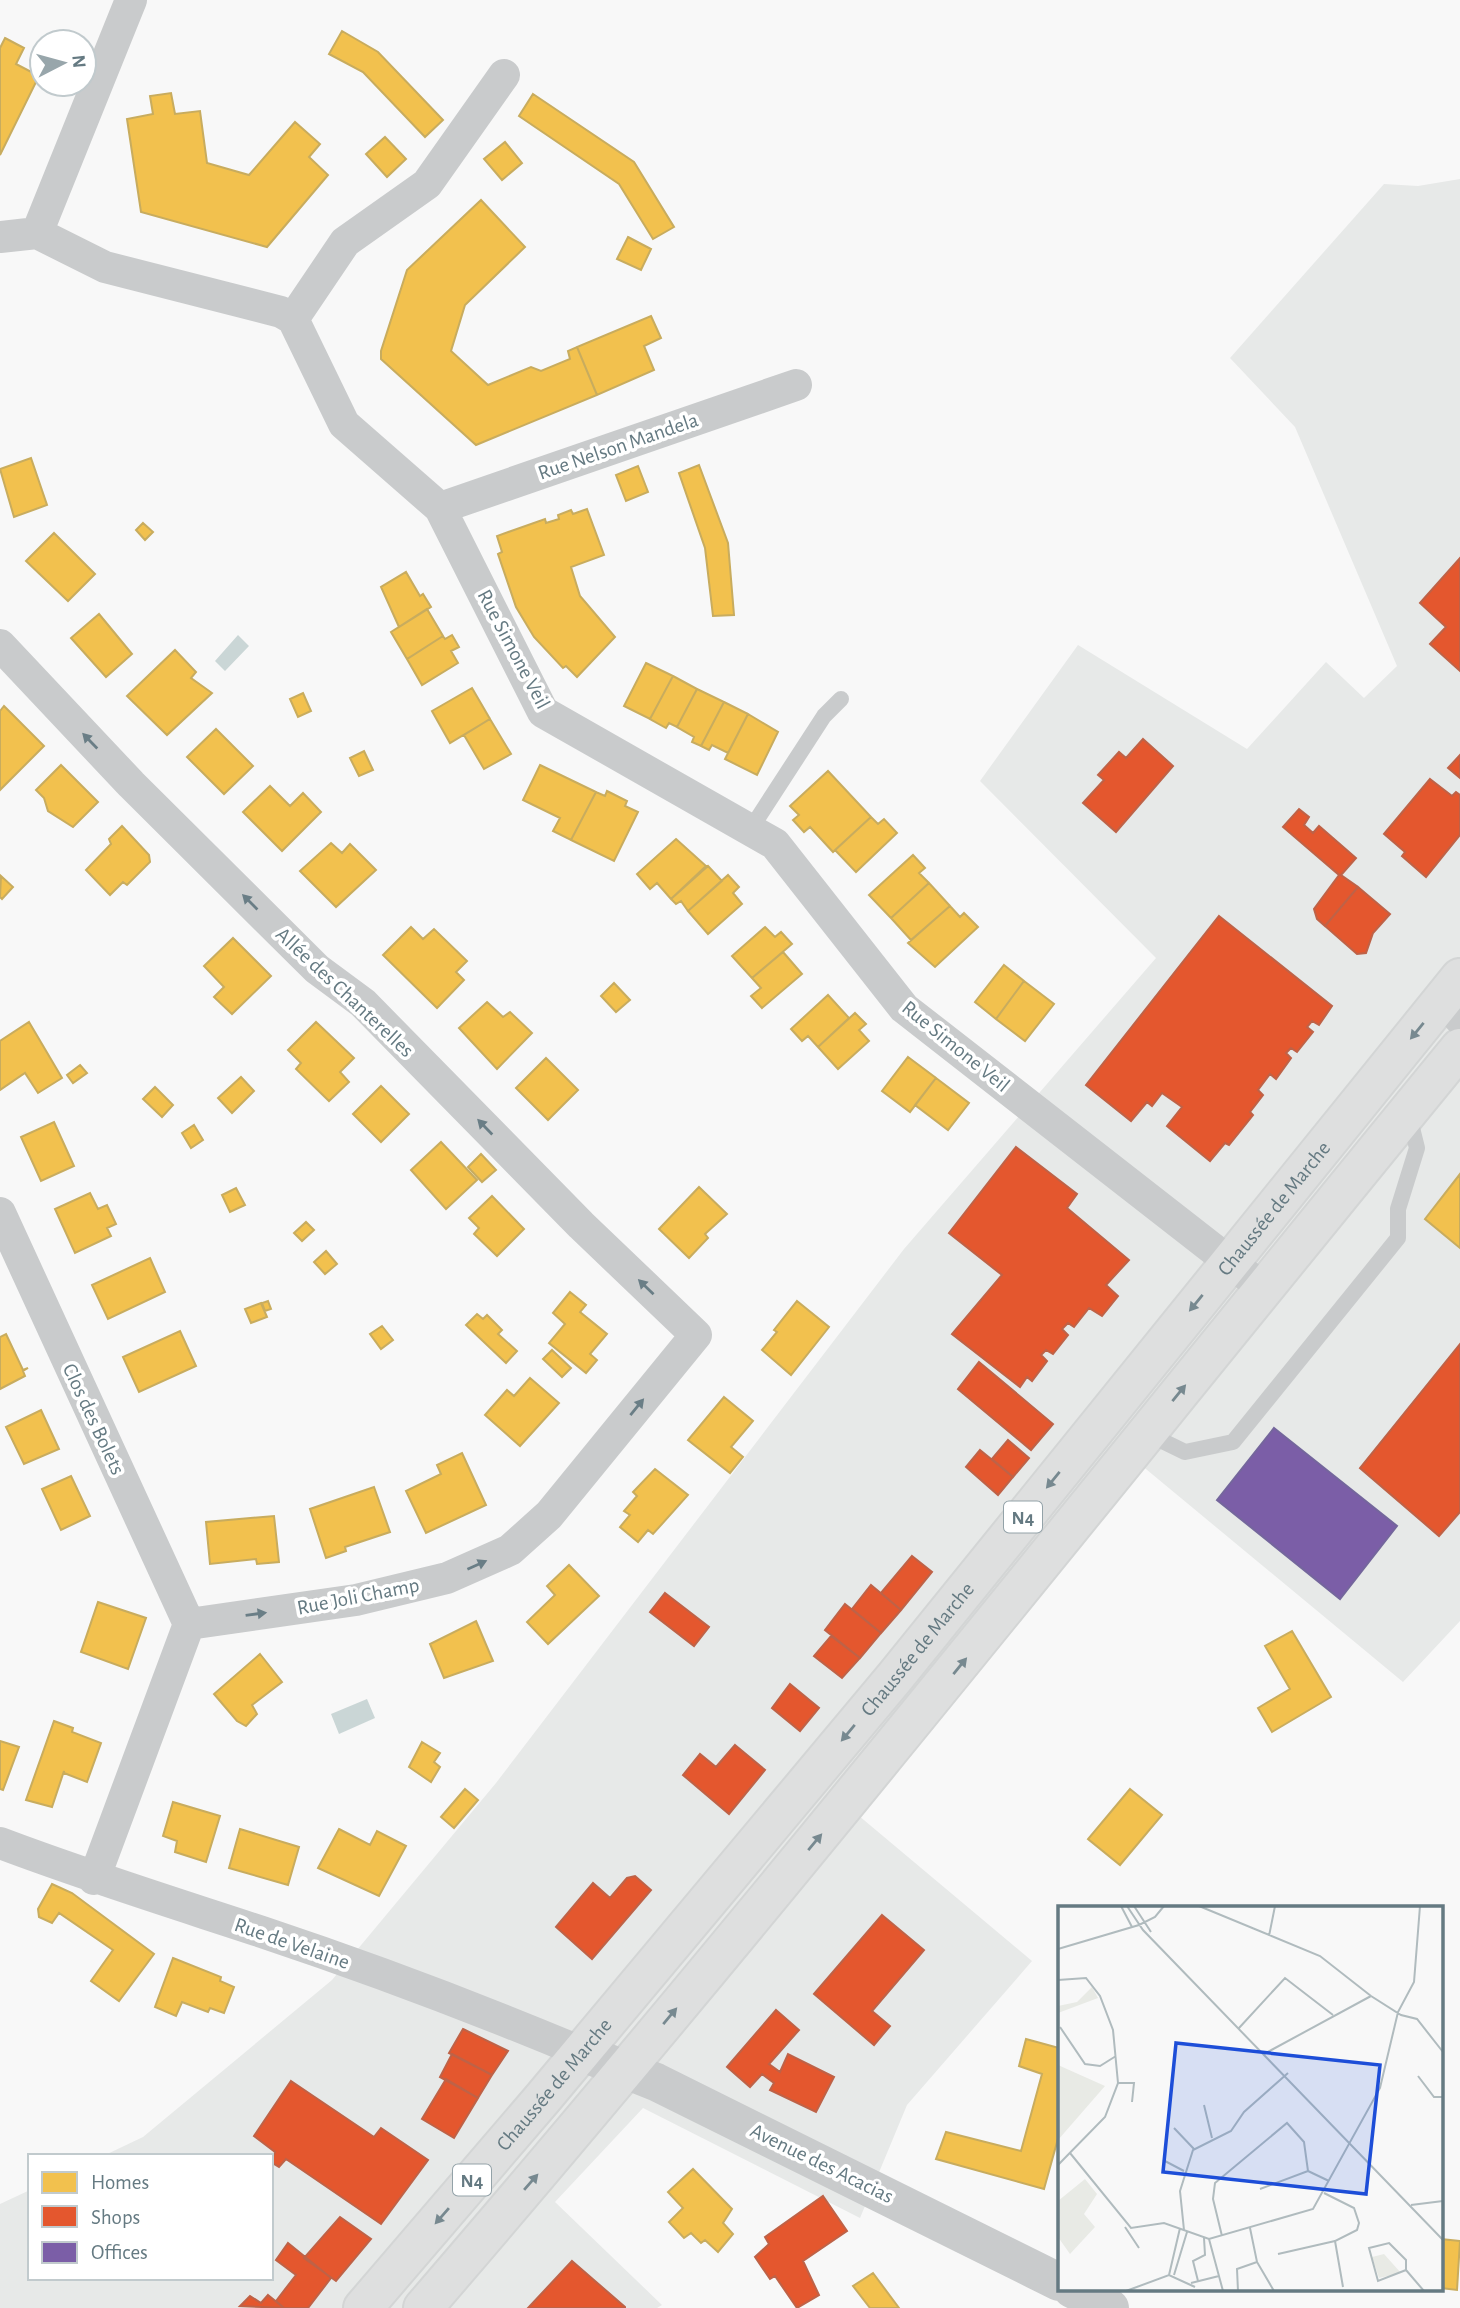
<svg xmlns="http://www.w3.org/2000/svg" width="1460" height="2308" viewBox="0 0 1460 2308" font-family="'Alegreya Sans',sans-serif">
	<rect width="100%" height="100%" fill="#f8f8f8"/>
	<path fill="#e7e9e8" d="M 1460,179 L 1460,1621 L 1403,1682 L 1129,1455 L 846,1805 L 1032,1961 L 907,2105 L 860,2218 L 643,2108 L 555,2202 L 662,2305 L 657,2308 L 0,2308 L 0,2204 L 30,2190 L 30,2278 L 271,2278 L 271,2156 L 103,2156 L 143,2137 L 332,1980 L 496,1783 L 904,1249 L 1156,958 L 980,781 L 1078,645 L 1247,749 L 1326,662 L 1364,698 L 1397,666 L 1295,427 L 1230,358 L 1384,184 L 1418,186 Z"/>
	<path fill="#cad6d6" d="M 238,635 L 249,646 L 225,671 L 215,661 Z
		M 367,1699 L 375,1718 L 339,1734 L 331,1714 Z"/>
	<path fill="#f2c14e" stroke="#c8ac5e" stroke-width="2" d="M 342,31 L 378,52 L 443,120 L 425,137 L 363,72 L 329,54 Z
		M 5,38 L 24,48 L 16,64 L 39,76 L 0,155 L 0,48 Z
		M 171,93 L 175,114 L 200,111 L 207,163 L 249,175 L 295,122 L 320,144 L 309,157 L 328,175 L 267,247 L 141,212 L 127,119 L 153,114 L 150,96 Z
		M 533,94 L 634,162 L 674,227 L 653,239 L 619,184 L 519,116 Z
		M 385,137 L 406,159 L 387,177 L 366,154 Z
		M 505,142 L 522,163 L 502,180 L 484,159 Z
		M 481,200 L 525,247 L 465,305 L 451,351 L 488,385 L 531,367 L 541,371 L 570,359 L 568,351 L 577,347 L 597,395 L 476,445 L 381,359 L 381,351 L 407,270 Z
		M 628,237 L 651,249 L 641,270 L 617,259 Z
		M 651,316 L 661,338 L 644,346 L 654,370 L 597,395 L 577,347 Z
		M 31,458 L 47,505 L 14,517 L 0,469 Z
		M 699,465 L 728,543 L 734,615 L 713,616 L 705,548 L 679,473 Z
		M 638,466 L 648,492 L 626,501 L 616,475 Z
		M 587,509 L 604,555 L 571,567 L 580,596 L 615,637 L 577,677 L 566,666 L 563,668 L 534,637 L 516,607 L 498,554 L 502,552 L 497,536 L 545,519 L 546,523 L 559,519 L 558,515 L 571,510 L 573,514 Z
		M 143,523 L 153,532 L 145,540 L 136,530 Z
		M 54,533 L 95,574 L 68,601 L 26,561 Z
		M 406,572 L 420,596 L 423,594 L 431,607 L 399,627 L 381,587 Z
		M 427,609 L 443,636 L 407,659 L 391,632 Z
		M 99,614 L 132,654 L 106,677 L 71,638 Z
		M 452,635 L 459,647 L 451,651 L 458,663 L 422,685 L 407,659 L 443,636 L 445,639 Z
		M 175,650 L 196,672 L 191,678 L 212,693 L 167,735 L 127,696 Z
		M 646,663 L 673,676 L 650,719 L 624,706 Z
		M 673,676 L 697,689 L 677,727 L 669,723 L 666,728 L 650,719 Z
		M 472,688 L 490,719 L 450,743 L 432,711 Z
		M 697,689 L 724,702 L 701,746 L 692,742 L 694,737 L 677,727 Z
		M 303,693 L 311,711 L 298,717 L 290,699 Z
		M 724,702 L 748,714 L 728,753 L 712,745 L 709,750 L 701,746 Z
		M 4,706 L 44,746 L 0,790 L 0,711 Z
		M 748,714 L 778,732 L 757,775 L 725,759 Z
		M 490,719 L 511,754 L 484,769 L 464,735 Z
		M 216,729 L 253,766 L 224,794 L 187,757 Z
		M 364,751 L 373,770 L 359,776 L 350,758 Z
		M 61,765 L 98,802 L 73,827 L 48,811 L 44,798 L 36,790 Z
		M 540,765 L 596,792 L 571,840 L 553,831 L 560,818 L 523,800 Z
		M 828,771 L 871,817 L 833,852 L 810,827 L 804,832 L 793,820 L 799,815 L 790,806 Z
		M 270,786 L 290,806 L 303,793 L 321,812 L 282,851 L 243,812 Z
		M 607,791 L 627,801 L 625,806 L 638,812 L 614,861 L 571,840 L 596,792 L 605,796 Z
		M 871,817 L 878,824 L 884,819 L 897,833 L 856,872 L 835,850 Z
		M 122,826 L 149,855 L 150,862 L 127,885 L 123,882 L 110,895 L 86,870 L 111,844 L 109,839 Z
		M 676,839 L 706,866 L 671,899 L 657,883 L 650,889 L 637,874 Z
		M 331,843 L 342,853 L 350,844 L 376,870 L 336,907 L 300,871 Z
		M 913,855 L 925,868 L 919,873 L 929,883 L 891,918 L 869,895 Z
		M 708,866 L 722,881 L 688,911 L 681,901 L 676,904 L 671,899 Z
		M 728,875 L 739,887 L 733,893 L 742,904 L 708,934 L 688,911 Z
		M 1,876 L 13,887 L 2,899 L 0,897 Z
		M 929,883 L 950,906 L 911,940 L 891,918 Z
		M 950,906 L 960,917 L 964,913 L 978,927 L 935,967 L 908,943 Z
		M 411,927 L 423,939 L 434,929 L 467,961 L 456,972 L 464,980 L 437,1008 L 383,955 Z
		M 765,927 L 775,937 L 781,932 L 792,944 L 752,978 L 732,956 Z
		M 233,938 L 271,976 L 232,1014 L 214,997 L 224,987 L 204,966 Z
		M 783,952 L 802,974 L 762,1008 L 751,996 L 761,988 L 752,978 Z
		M 1004,965 L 1024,981 L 996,1019 L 975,1002 Z
		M 1024,981 L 1054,1004 L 1025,1041 L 996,1019 Z
		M 614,983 L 630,1000 L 616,1012 L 601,996 Z
		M 828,995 L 849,1018 L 818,1047 L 808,1036 L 802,1041 L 791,1029 Z
		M 487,1002 L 503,1017 L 510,1012 L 532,1033 L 497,1069 L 459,1028 Z
		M 855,1013 L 866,1024 L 859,1030 L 869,1041 L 838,1069 L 818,1047 Z
		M 29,1022 L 62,1078 L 38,1093 L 25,1073 L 0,1090 L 0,1041 Z
		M 316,1022 L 354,1058 L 340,1072 L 349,1082 L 329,1101 L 296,1069 L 301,1063 L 288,1050 Z
		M 908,1057 L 936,1078 L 910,1112 L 882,1091 Z
		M 546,1058 L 578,1090 L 548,1120 L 516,1088 Z
		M 80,1065 L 87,1073 L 73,1083 L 67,1075 Z
		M 241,1077 L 254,1091 L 232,1113 L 218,1098 Z
		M 936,1078 L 969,1103 L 948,1130 L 915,1105 Z
		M 381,1086 L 409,1114 L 381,1142 L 353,1114 Z
		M 155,1087 L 173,1105 L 162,1117 L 143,1099 Z
		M 54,1122 L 74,1166 L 41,1181 L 21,1137 Z
		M 194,1125 L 203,1140 L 191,1148 L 182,1133 Z
		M 441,1142 L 477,1180 L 446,1209 L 411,1170 Z
		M 481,1154 L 496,1170 L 482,1182 L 468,1167 Z
		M 1460,1174 L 1460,1248 L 1425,1219 Z
		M 699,1187 L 727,1214 L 705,1234 L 708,1238 L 689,1258 L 659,1229 Z
		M 236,1188 L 245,1205 L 230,1212 L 222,1195 Z
		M 90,1193 L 98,1209 L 107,1205 L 116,1224 L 107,1228 L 111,1236 L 75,1253 L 55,1209 Z
		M 492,1196 L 524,1229 L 497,1256 L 474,1234 L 479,1228 L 469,1218 Z
		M 306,1222 L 314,1230 L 302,1241 L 294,1233 Z
		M 326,1251 L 337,1264 L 325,1274 L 314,1262 Z
		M 150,1258 L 165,1292 L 108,1319 L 92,1285 Z
		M 570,1292 L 586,1305 L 580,1312 L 607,1334 L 590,1354 L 597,1360 L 586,1373 L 549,1343 L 565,1324 L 553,1313 Z
		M 268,1301 L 271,1309 L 265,1311 L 262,1303 Z
		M 797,1301 L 829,1327 L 791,1375 L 762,1350 L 777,1332 L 774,1330 Z
		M 261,1303 L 267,1317 L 251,1323 L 245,1309 Z
		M 477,1314 L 483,1319 L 487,1315 L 502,1330 L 498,1334 L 517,1351 L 506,1363 L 466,1325 Z
		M 382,1326 L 393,1340 L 381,1349 L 370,1334 Z
		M 180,1331 L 196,1366 L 139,1392 L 123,1357 Z
		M 6,1334 L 23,1370 L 28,1368 L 23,1371 L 25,1376 L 0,1389 L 0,1337 Z
		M 552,1350 L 571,1368 L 562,1377 L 543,1359 Z
		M 530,1378 L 559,1403 L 520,1446 L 485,1415 L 507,1390 L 514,1396 Z
		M 724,1397 L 753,1421 L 731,1447 L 743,1457 L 730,1473 L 688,1440 Z
		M 41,1410 L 59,1449 L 24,1464 L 6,1427 Z
		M 462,1453 L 486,1505 L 426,1533 L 406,1491 L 441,1474 L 437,1465 Z
		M 655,1469 L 688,1495 L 653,1534 L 648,1530 L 638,1542 L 620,1527 L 630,1515 L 624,1511 L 637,1496 L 633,1492 Z
		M 71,1476 L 90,1516 L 61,1530 L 42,1489 Z
		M 374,1487 L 390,1532 L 345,1547 L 346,1551 L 326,1558 L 310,1509 Z
		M 274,1516 L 279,1562 L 257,1564 L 256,1559 L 210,1564 L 206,1522 Z
		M 569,1565 L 599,1596 L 548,1644 L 527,1622 L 555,1595 L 547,1586 Z
		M 98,1602 L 146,1618 L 128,1669 L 81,1652 Z
		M 476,1621 L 493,1661 L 444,1678 L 430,1644 Z
		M 1292,1631 L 1331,1697 L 1272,1732 L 1258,1708 L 1290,1689 L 1265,1646 Z
		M 260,1654 L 282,1682 L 252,1705 L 257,1714 L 246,1726 L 237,1721 L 214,1694 Z
		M 54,1721 L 73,1728 L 72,1732 L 101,1743 L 87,1782 L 64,1773 L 64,1771 L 52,1807 L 26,1800 Z
		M 0,1741 L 19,1747 L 3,1790 L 0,1789 Z
		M 422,1742 L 440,1753 L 434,1762 L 440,1767 L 431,1782 L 409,1767 Z
		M 465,1789 L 478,1800 L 454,1828 L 441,1817 Z
		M 1130,1789 L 1162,1815 L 1120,1865 L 1088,1839 Z
		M 173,1802 L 220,1816 L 206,1862 L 175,1852 L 177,1841 L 163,1836 Z
		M 240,1829 L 299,1847 L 288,1885 L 229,1868 Z
		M 339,1829 L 370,1845 L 377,1831 L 406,1846 L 379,1896 L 318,1868 Z
		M 52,1884 L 72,1893 L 154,1954 L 119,2001 L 91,1981 L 113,1950 L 59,1913 L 52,1923 L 39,1917 L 38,1909 Z
		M 173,1958 L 221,1977 L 220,1981 L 234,1987 L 224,2013 L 210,2008 L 208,2012 L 182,2002 L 176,2016 L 155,2007 Z
		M 1026,2039 L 1059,2048 L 1059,2135 L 1044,2189 L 936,2159 L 946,2132 L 1021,2151 L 1042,2074 L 1019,2066 Z
		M 693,2169 L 732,2209 L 723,2223 L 733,2234 L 718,2252 L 705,2240 L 701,2243 L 691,2233 L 684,2238 L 669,2222 L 683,2208 L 668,2192 Z
		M 1441,2239 L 1460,2241 L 1457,2290 L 1441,2288 Z
		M 873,2273 L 899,2308 L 870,2308 L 853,2286 Z"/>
	<path fill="#e4572e" stroke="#be6247" stroke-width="2" d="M 1460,558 L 1460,671 L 1430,644 L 1446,627 L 1420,603 Z
		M 1143,739 L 1173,766 L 1116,832 L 1083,803 L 1104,780 L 1098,775 L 1119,752 L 1126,758 Z
		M 1460,755 L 1460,778 L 1448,768 Z
		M 1430,779 L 1452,796 L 1456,792 L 1460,795 L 1460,835 L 1426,877 L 1402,856 L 1405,852 L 1384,834 Z
		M 1299,809 L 1309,817 L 1304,825 L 1313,833 L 1319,826 L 1356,858 L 1341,875 L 1358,887 L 1325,926 L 1317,919 L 1314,909 L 1339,875 L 1283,827 Z
		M 1358,887 L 1390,914 L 1373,933 L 1366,953 L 1357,954 L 1325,926 Z
		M 1219,916 L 1332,1006 L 1319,1025 L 1312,1021 L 1307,1027 L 1313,1032 L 1297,1052 L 1291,1048 L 1286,1053 L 1291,1058 L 1276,1079 L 1270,1074 L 1258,1090 L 1263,1095 L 1250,1112 L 1253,1115 L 1229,1145 L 1225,1143 L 1210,1161 L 1167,1126 L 1182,1107 L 1162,1093 L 1152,1106 L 1147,1102 L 1131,1121 L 1086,1085 Z
		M 1016,1147 L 1077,1194 L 1067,1208 L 1129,1260 L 1106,1285 L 1118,1296 L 1102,1316 L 1089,1308 L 1074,1327 L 1068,1323 L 1062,1329 L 1068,1335 L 1053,1354 L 1046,1350 L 1041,1355 L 1047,1361 L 1032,1381 L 1027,1377 L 1020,1387 L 952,1334 L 1002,1275 L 949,1233 Z
		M 1460,1344 L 1460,1512 L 1439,1536 L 1360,1468 Z
		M 979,1362 L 1053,1424 L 1031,1450 L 958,1389 Z
		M 1008,1440 L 1029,1458 L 1013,1477 L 992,1459 Z
		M 980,1450 L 1013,1477 L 998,1495 L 966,1467 Z
		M 912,1556 L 932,1572 L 901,1610 L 881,1593 Z
		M 871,1585 L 901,1610 L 881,1633 L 852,1609 Z
		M 665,1593 L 709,1627 L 694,1646 L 650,1612 Z
		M 845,1604 L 881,1633 L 860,1658 L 825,1630 Z
		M 831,1636 L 860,1658 L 842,1678 L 814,1656 Z
		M 790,1684 L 819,1708 L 800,1731 L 772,1708 Z
		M 735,1745 L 765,1770 L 729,1814 L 683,1775 L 700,1754 L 716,1767 Z
		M 635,1876 L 651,1890 L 592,1959 L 556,1927 L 593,1883 L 610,1898 L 627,1878 Z
		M 882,1915 L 924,1950 L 872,2011 L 890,2026 L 874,2045 L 814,1994 Z
		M 776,2010 L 799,2030 L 769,2064 L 780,2072 L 788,2054 L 834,2077 L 816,2112 L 770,2090 L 774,2083 L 762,2074 L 750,2087 L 727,2067 Z
		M 463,2029 L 508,2051 L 492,2075 L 449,2053 Z
		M 452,2054 L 492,2075 L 478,2098 L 440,2077 Z
		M 446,2079 L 478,2098 L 454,2138 L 422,2119 Z
		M 291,2081 L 374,2137 L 381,2128 L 428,2160 L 381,2224 L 286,2159 L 279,2167 L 271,2162 L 275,2152 L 254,2136 Z
		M 823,2196 L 847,2231 L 803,2261 L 819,2295 L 797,2308 L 775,2276 L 770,2279 L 755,2257 L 769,2244 L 765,2237 Z
		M 340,2217 L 371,2239 L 336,2281 L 304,2258 Z
		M 288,2243 L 331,2278 L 308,2308 L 284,2308 L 276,2301 L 296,2275 L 276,2260 Z
		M 572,2261 L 625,2307 L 625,2308 L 528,2308 Z
		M 268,2295 L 284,2308 L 240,2306 L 250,2296 L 261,2303 Z"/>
	<path fill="#7b5ea7" stroke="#74669c" stroke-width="2" d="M 1274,1428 L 1397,1526 L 1340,1599 L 1217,1500 Z"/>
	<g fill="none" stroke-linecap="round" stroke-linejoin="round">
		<g stroke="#d3d5d5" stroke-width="42">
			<g id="primary">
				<path id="s1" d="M 363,2308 L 543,2098 L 895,1677 L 1460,978"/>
				<path d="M 423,2308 C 778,1896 1115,1469 1460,1048"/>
			</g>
		</g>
		<path stroke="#c9cbcc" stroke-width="16" d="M 750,830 L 824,716 L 841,699
			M 1146,1433 L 1185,1452 L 1233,1442 L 1398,1238 L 1398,1209 L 1417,1148 L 1409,1116"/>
		<path stroke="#c9cbcc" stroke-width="32" d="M 37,233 L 131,0
			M 0,237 L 37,233 L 105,267 L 281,312 L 293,319 L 344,424 L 440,508 L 543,712 L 775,844 L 904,1008 L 1263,1288
			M 293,319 L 345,242 L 427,184 L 504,75
			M 440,508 L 796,385
			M 0,645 L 131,784 L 317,969 L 363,1003 L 581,1225 L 696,1335 L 549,1515 L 510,1550 L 447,1578 L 356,1600 L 189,1624
			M 1443,999 L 1460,1019
			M 0,1213 L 189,1624
			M 0,1843 C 87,1876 174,1903 262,1932 C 370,1968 476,2008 581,2052
			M 94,1879 L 189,1624"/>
		<path stroke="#c9cbcc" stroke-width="38" d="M 581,2052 L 656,2082 L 1059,2282
			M 1072,2289 L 1110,2308"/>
		<use href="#primary" stroke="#dedfdf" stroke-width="38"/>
	</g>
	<defs><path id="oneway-solid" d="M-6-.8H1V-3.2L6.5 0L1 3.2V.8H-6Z" transform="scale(1.75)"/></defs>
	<g fill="#6a7e86">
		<use href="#oneway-solid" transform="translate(90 741) rotate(-134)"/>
		<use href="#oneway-solid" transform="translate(250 902) rotate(-135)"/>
		<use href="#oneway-solid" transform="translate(485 1127) rotate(-134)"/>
		<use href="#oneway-solid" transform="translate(646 1287) rotate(-136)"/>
		<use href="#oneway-solid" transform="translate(637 1407) rotate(-51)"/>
		<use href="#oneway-solid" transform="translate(477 1565) rotate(-24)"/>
		<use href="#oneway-solid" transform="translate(256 1614) rotate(-8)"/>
	</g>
	<g fill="#778990">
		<use href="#oneway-solid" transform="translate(1417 1031) rotate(129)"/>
		<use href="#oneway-solid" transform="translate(1196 1303) rotate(129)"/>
		<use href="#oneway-solid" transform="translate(1179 1393) rotate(-51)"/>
		<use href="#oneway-solid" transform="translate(1053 1480) rotate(129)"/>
		<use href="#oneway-solid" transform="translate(960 1666) rotate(-51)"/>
		<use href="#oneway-solid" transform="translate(848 1733) rotate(130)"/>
		<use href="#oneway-solid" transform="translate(815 1842) rotate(-50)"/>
		<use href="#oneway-solid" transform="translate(670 2016) rotate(-50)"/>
		<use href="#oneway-solid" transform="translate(531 2182) rotate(-49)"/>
		<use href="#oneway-solid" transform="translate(442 2216) rotate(131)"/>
	</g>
	<g text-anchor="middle" stroke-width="7" stroke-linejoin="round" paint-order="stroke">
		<g fill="#fff" stroke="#93a2a8" stroke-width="2">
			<rect x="1004" y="1501.5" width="38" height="31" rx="5"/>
			<rect x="453" y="2164.5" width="38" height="31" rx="5"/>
		</g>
		<g font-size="19" font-weight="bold" fill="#657a82">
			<text x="1023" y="1524">N4</text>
			<text x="472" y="2187">N4</text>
		</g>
		<g font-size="21" fill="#657a82" stroke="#fff">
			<text transform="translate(618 446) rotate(-19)" y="7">Rue Nelson Mandela</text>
			<text transform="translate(514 649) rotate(62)" y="7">Rue Simone Veil</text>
			<text transform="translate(345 992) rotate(43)" y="7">Allée des Chanterelles</text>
			<text transform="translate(956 1046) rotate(39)" y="7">Rue Simone Veil</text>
			<text dy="7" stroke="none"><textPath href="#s1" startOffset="1428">Chaussée de Marche</textPath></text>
			<text transform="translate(94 1419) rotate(65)" y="7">Clos des Bolets</text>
			<text transform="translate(358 1596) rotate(-11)" y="7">Rue Joli Champ</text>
			<text dy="7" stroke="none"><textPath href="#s1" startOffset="861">Chaussée de Marche</textPath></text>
			<text transform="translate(292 1943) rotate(19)" y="7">Rue de Velaine</text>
			<text dy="7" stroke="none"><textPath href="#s1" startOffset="294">Chaussée de Marche</textPath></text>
			<text transform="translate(822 2163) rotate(26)" y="7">Avenue des Acacias</text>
		</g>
	</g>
	<g transform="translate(1058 1906)">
		<rect width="385" height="385" fill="#f8f8f8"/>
		<path d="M 34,81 L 40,92 L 0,107 L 0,100 L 19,96 ZM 0,159 L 47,180 L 0,234 ZM 27,273 L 39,288 L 26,308 L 37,321 L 12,348 L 0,331 L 0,295 ZM 326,348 L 343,367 L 321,372 L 314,351 Z" fill="#e8eae5"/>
		<path fill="none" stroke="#b0bbbe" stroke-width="2" d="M 63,0 L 74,21M 69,0 L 85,24 L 385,334M 76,0 L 93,26M 141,0 L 262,50 L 313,90 L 343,109 L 359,113 L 385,146M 211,30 L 217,0M 0,43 L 81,19 L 97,11 L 106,0M 0,74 L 28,72 L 42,90 L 55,124 L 60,177 L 47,211 L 0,259M 2,121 L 27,158 L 42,160 L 58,150M 181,122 L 227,72 L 275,109M 206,148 L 313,90M 360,170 L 376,191 L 385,191M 60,177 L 76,177 L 74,196M 146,199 L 154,232M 116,222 L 136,243M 12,247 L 73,322 L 106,317 L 151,333 L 255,303 L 322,182 L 340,106 L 356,76 L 362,0M 105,254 L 126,265M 250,265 L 271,275M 202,283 L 250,265M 266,287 L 296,302 L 301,317 L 299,324 L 277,335 L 285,381M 353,299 L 385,295M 67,321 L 81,342M 192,322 L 199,356 L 216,385M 126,324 L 122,285 L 135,244 L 173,225 L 186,206 L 230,167M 164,330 L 155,293 L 157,277 L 229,217 L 246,236 L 250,265M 151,333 L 165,385M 331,337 L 348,354 L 348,364 L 320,375 L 311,342 ZM 220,348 L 277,335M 348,364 L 366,385M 111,369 L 122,322M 116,369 L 129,326M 140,375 L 135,355 L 147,349 L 146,332M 133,377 L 161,370M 68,385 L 111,369 L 137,381M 180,385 L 179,363 L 199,356"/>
		<path fill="#1d4ed8" fill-opacity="0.15" stroke="#1d4ed8" stroke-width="3.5" d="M 118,137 L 322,159 L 308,288 L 105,266 Z"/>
		<rect width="385" height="385" fill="none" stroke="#657a82" stroke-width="3.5"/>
	</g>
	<rect x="28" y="2154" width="245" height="126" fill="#ffffff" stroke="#c1cacd" stroke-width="2"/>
	<rect x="42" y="2172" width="35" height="21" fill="#f2c14e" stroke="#c1cacd" stroke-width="2"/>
	<text x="91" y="2189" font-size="21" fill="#657a82">Homes</text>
	<rect x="42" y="2206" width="35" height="21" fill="#e4572e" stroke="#c1cacd" stroke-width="2"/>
	<text x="91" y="2224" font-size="21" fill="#657a82">Shops</text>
	<rect x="42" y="2242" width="35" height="21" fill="#7b5ea7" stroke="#c1cacd" stroke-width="2"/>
	<text x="91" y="2259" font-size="21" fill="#657a82">Offices</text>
	<g transform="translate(63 63) rotate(84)"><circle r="33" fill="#ffffff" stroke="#c1cacd" stroke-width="2"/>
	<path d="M0-5L12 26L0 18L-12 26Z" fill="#98a6ab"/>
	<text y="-10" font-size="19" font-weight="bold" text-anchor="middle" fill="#657a82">N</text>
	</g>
</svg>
